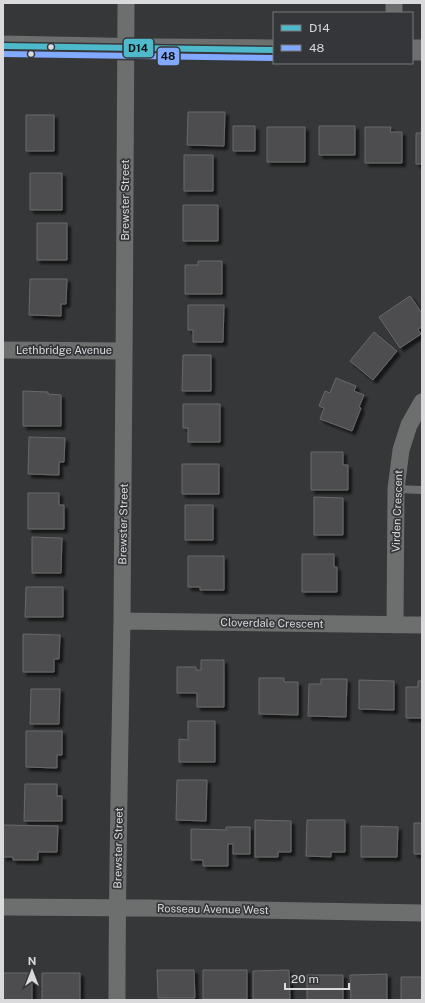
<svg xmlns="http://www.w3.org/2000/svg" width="425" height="1003" viewBox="0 0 425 1003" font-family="'Public Sans',sans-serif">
	<defs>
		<filter id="shadow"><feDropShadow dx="3.5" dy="3.5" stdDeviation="1" flood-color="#0009"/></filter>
	</defs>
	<rect width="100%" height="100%" fill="#363738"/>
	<path fill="#4d4e4f" stroke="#68686a" filter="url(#shadow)" d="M 188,112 L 225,112 L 224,146 L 187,145 Z
		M 26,115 L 54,115 L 54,151 L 26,151 Z
		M 233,126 L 255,126 L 255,151 L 233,151 Z
		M 319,126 L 355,126 L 355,155 L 319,155 Z
		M 267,127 L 305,127 L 305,162 L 267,162 Z
		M 365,127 L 391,127 L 390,132 L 402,132 L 402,163 L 365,163 Z
		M 416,133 L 422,133 L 422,164 L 416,164 Z
		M 184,155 L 213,155 L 213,191 L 184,191 Z
		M 30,173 L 62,173 L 62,210 L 30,210 Z
		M 183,205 L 218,205 L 218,241 L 183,241 Z
		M 37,223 L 67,223 L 67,260 L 37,260 Z
		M 198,261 L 222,261 L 222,294 L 185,294 L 185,265 L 198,265 Z
		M 30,279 L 67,279 L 66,304 L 61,304 L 61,316 L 29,315 Z
		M 410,296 L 422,313 L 422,327 L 418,329 L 421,334 L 400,348 L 379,317 Z
		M 188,305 L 224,305 L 223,342 L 193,342 L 193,330 L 188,330 Z
		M 374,332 L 397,351 L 373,380 L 350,361 Z
		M 183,355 L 211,355 L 211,391 L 182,391 Z
		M 336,378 L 356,386 L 354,391 L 364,395 L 359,407 L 361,408 L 352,431 L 320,419 L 324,408 L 319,406 L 325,391 L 330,393 Z
		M 23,391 L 48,392 L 48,394 L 61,395 L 61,426 L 23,426 Z
		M 183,404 L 220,404 L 220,442 L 188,442 L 188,428 L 183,428 Z
		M 29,437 L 65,438 L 64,462 L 59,462 L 59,475 L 28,474 Z
		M 311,452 L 343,452 L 343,465 L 348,465 L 348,490 L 311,490 Z
		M 182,464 L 219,464 L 219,494 L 182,494 Z
		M 28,493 L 59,493 L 59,505 L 64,505 L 64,529 L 28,529 Z
		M 314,497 L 343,498 L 343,535 L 314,535 Z
		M 185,505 L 213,505 L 213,540 L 185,540 Z
		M 32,537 L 62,538 L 61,573 L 32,573 Z
		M 302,554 L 334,554 L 334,567 L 337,567 L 337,592 L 302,592 Z
		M 188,556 L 224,556 L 224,590 L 200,590 L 200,587 L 188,587 Z
		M 26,587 L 63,587 L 63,617 L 25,617 Z
		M 23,634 L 60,635 L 59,659 L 54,659 L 54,672 L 23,672 Z
		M 201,660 L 224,660 L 224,707 L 197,707 L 197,693 L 177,693 L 177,667 L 196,667 L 196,670 L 201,670 Z
		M 259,678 L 284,678 L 284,682 L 298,682 L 298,715 L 259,714 Z
		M 321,679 L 347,679 L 346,717 L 308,716 L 309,684 L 321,684 Z
		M 359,680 L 394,681 L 394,710 L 359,709 Z
		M 418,681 L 422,681 L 422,718 L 406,718 L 406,687 L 418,687 Z
		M 31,689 L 60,689 L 59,724 L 30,724 Z
		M 188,721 L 215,721 L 215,762 L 179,762 L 179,739 L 188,740 Z
		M 26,731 L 62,731 L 62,755 L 57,755 L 57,768 L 26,767 Z
		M 177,780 L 207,780 L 206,821 L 176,820 Z
		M 25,784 L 57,784 L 57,796 L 62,796 L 62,821 L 24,821 Z
		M 255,820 L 291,821 L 291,852 L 278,852 L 278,857 L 255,857 Z
		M 307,820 L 345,820 L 345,852 L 331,852 L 331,857 L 306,856 Z
		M 414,823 L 422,823 L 422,854 L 414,854 Z
		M 3,825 L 58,826 L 57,852 L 38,852 L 38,860 L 13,860 L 13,857 L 3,857 Z
		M 361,826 L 398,827 L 397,857 L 361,857 Z
		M 226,827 L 250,827 L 250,854 L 233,854 L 233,844 L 228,844 L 228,866 L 203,866 L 203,860 L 191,860 L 191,829 L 226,830 Z
		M 157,970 L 194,970 L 195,998 L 158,998 Z
		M 203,970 L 247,970 L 247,999 L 203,999 Z
		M 289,970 L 290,999 L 253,999 L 253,971 Z
		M 3,973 L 32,973 L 32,1000 L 3,1000 Z
		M 42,973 L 80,973 L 80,1000 L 42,1000 Z
		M 387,974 L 387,1000 L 351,1000 L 350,975 Z
		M 307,975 L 343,975 L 343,1000 L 307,1000 Z
		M 401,977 L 422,977 L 422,1000 L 401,1000 Z"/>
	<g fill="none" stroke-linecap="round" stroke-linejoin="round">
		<path stroke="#6d6e6e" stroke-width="8" d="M 396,489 L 422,490"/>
		<path stroke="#6d6e6e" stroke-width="17" d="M 394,13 L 394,3
			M 3,350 L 124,351
			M 122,621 L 422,625
			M 395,625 L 396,489 L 401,450 L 409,425 L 422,402
			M 3,907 L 146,908 L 422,913
			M 117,1000 C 117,873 120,746 122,619 C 124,414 125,208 126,3"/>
		<path stroke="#6d6e6e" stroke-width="21" d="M 3,46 L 154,49 L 274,50
			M 412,50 L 422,50"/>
		<g stroke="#353639" stroke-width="9">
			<path id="bus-1" d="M 3,46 L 274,50"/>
		</g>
		<g stroke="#353639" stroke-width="9">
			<path id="bus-2" d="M 3,54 L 274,58"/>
		</g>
		<use href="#bus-1" stroke="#4eb9cb" stroke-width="6"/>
		<use href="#bus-2" stroke="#80a9ff" stroke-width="6"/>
	</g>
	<g fill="#dadadd" stroke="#353639" stroke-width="1.5">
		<circle cx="51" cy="47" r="3.5"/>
		<circle cx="31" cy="54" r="3.5"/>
	</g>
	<g text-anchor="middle" stroke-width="3.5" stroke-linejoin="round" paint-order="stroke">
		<g font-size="11" fill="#dadadd" stroke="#353639">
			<text transform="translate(125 200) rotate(-90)" y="4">Brewster Street</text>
			<text x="64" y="354">Lethbridge Avenue</text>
			<text transform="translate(397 511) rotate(-88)" y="4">Virden Crescent</text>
			<text transform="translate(123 524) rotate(-89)" y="4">Brewster Street</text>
			<text transform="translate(272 623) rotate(1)" y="4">Cloverdale Crescent</text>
			<text transform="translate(118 848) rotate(-89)" y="4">Brewster Street</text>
			<text transform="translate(213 909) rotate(1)" y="4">Rosseau Avenue West</text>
		</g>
	</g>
	<g stroke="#353639" stroke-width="1.5">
		<rect x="123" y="38" width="31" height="20" rx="4" fill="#4eb9cb"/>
		<rect x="157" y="47" width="23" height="19" rx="4" fill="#80a9ff"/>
	</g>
	<g font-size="11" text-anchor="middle" font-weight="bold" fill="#111">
		<text x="138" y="52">D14</text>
		<text x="168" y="60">48</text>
	</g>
	<rect width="425" height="1003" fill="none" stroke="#dadadd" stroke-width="8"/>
	<rect x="273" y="12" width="140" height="52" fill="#353639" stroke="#77787b"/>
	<rect x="281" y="25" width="20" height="6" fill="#4eb9cb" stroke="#77787b"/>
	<text x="309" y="32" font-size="12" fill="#dadadd">D14</text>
	<rect x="281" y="45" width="20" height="6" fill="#80a9ff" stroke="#77787b"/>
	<text x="309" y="52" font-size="12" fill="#dadadd">48</text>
	<g transform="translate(32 971)" stroke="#353639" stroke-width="3" paint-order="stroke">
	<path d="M0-3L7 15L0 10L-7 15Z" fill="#dadadd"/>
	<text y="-6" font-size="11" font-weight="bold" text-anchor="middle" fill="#dadadd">N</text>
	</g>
	<path d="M285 983v6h64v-6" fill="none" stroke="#dadadd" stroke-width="2"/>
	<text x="291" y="983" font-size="12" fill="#dadadd" stroke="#353639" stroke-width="3" paint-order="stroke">20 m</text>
</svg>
